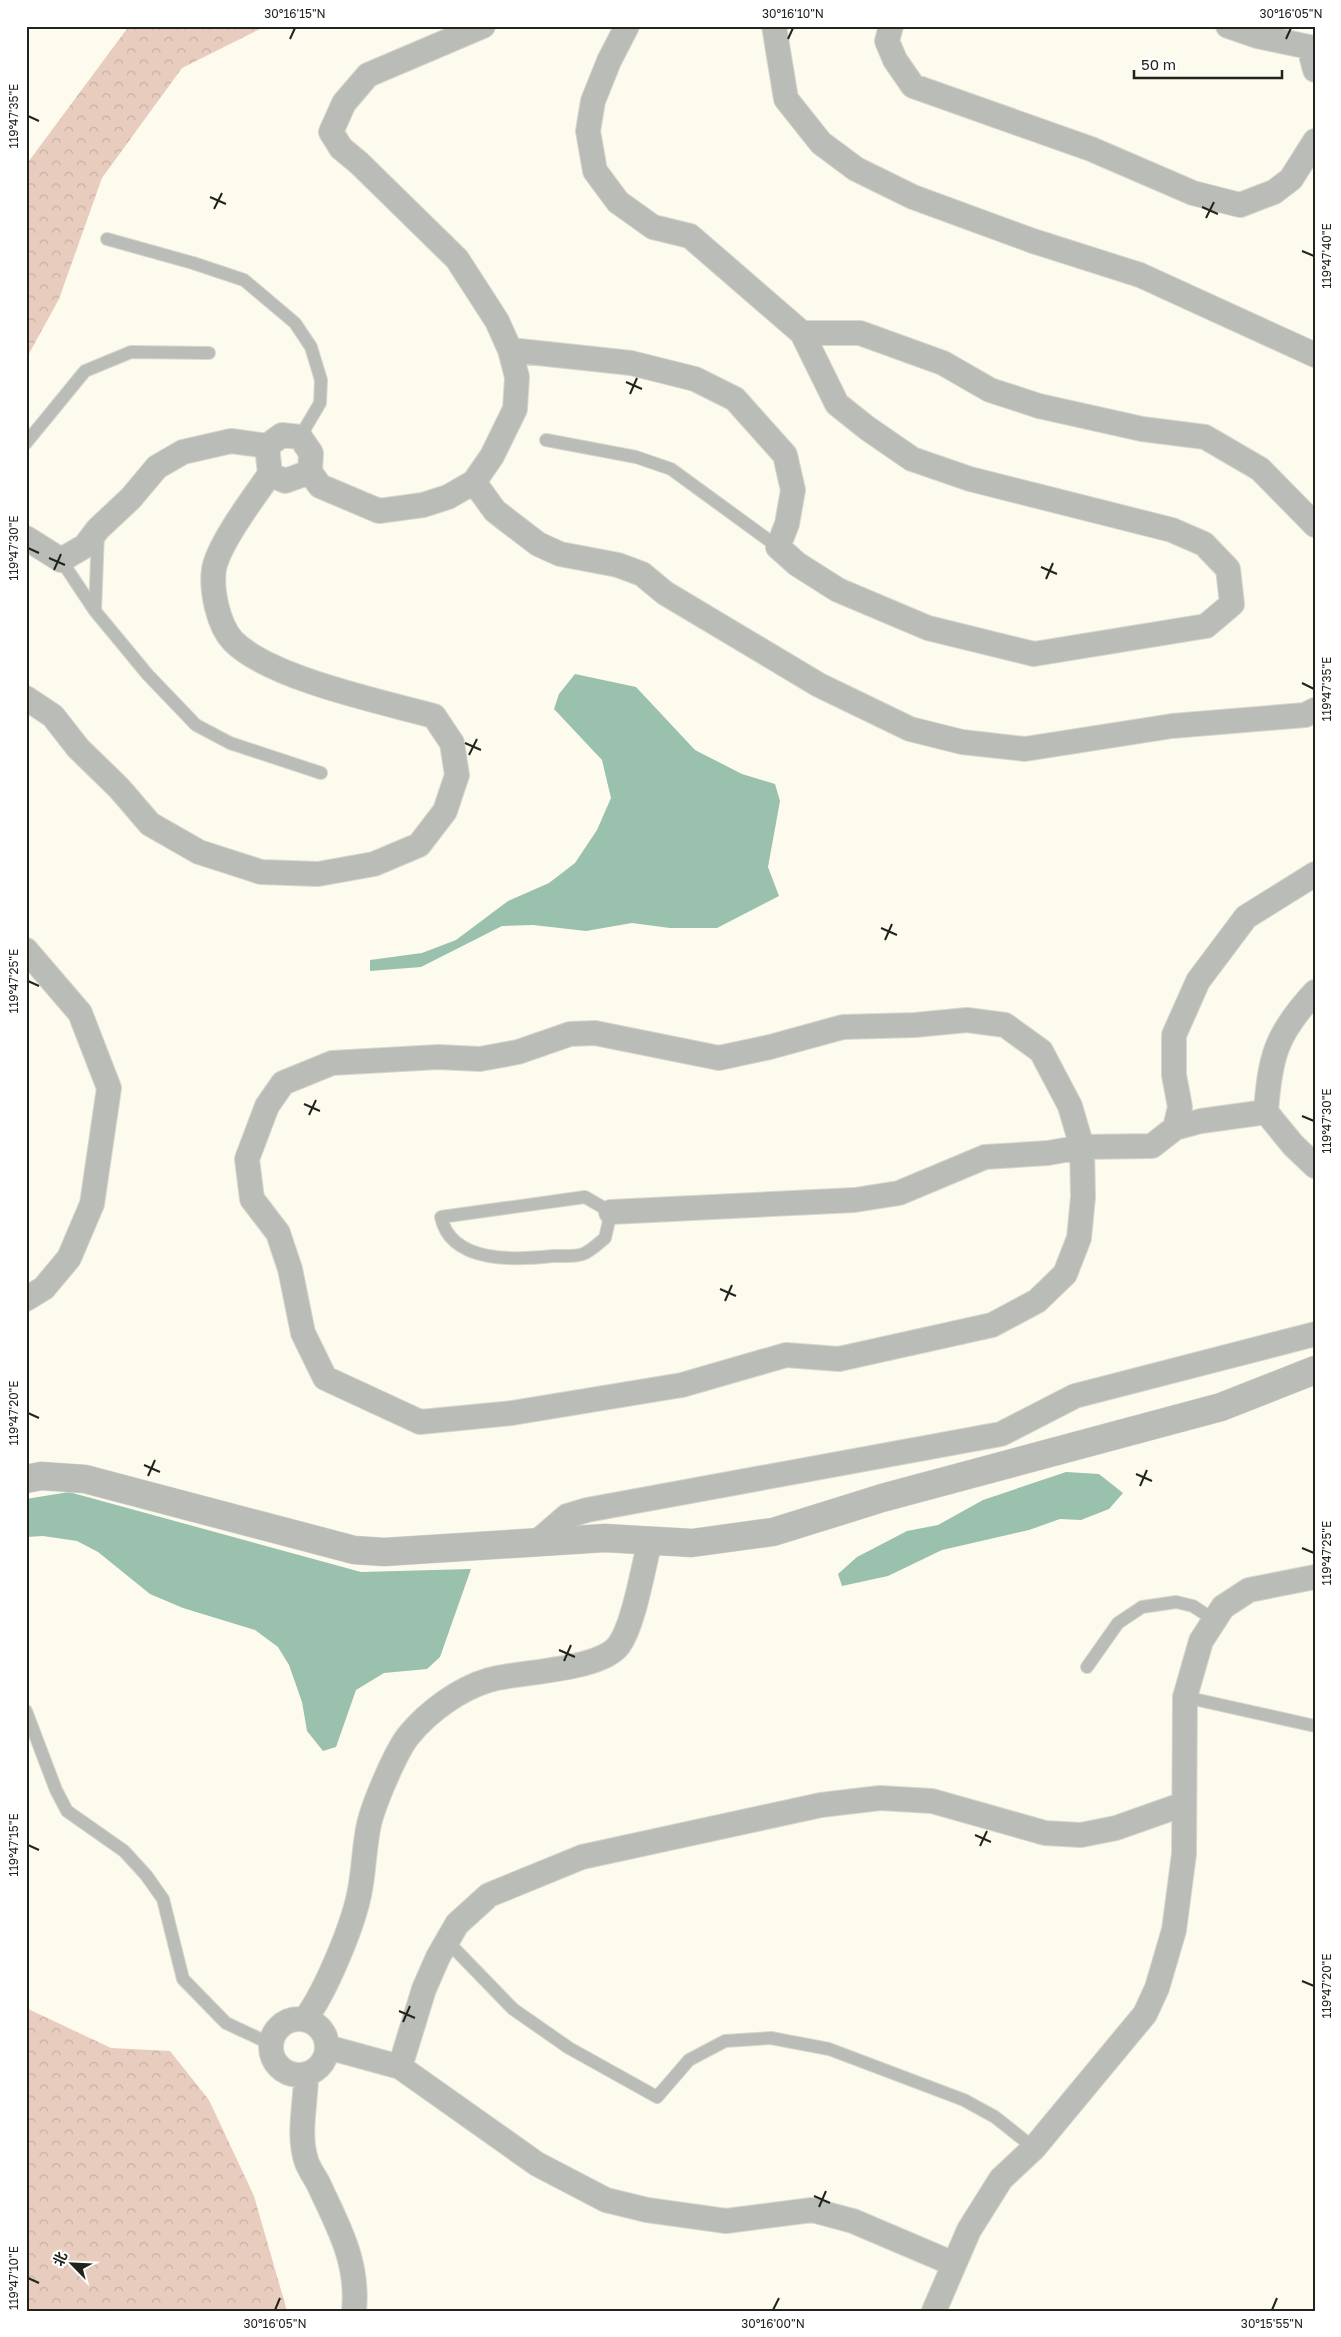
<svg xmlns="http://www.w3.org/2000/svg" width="1341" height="2337" viewBox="0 0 1341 2337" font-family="'Golos Text','Noto Sans SC',sans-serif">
	<defs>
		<pattern id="forest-crowns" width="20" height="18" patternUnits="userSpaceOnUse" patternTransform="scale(1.25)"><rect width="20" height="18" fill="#e8cdbe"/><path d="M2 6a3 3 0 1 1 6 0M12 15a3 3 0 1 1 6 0" fill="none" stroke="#c7b0a3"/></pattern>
	</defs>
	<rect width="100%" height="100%" fill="#fcfbee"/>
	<path fill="url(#forest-crowns)" d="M 129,26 L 266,26 L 182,68 L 102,178 L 59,299 L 26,359 L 26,165 Z
		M 26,2008 L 111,2048 L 170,2051 L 209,2100 L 254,2196 L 287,2311 L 26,2311 Z"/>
	<path fill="#9ac1ad" d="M 575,674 L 636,687 L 695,750 L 742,774 L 775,784 L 780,801 L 768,867 L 779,896 L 717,928 L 670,928 L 632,923 L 586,931 L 533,925 L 502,926 L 421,967 L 370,971 L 370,960 L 422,953 L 456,940 L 508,901 L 549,883 L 575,863 L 597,830 L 611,798 L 602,760 L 554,709 L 559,694 Z
		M 1066,1472 L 1099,1474 L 1123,1493 L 1109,1509 L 1081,1520 L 1060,1519 L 1029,1530 L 942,1550 L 888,1576 L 842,1586 L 838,1574 L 857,1557 L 907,1531 L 938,1525 L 983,1500 Z
		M 69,1492 L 361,1572 L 471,1569 L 440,1657 L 427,1669 L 384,1673 L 356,1690 L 336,1747 L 323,1751 L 307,1731 L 302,1702 L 289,1665 L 278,1647 L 255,1630 L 183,1608 L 150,1594 L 98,1552 L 77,1541 L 43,1536 L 26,1537 L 26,1499 Z"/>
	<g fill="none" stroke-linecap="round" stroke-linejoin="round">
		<g stroke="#d9d8cd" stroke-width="14">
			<path id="service" d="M 107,239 L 193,263 L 244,280 L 295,323 L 311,347 L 321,380 L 320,403 L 300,437
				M 546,440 L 636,457 L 671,469 L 778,547
				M 26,443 L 85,371 L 131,352 L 209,353
				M 61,560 L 95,611 L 148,675 L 196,725 L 230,743 L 321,773
				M 95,611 L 98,533
				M 585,1197 L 611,1212 L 605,1238 C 599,1243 591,1251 583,1254 C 575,1257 562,1256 553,1256 C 516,1260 451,1264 441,1217 Z
				M 1087,1667 L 1118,1623 L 1142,1607 L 1176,1602 L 1193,1606 L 1214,1620
				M 1185,1697 L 1315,1726
				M 26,1711 L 56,1790 L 67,1811 L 124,1851 L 146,1875 L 163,1899 L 183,1979 L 226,2023 L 271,2044
				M 447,1941 L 513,2009 L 569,2048 L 657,2097 L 689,2060 L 725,2041 L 771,2038 L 829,2049 L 964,2100 L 995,2117 L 1034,2148"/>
		</g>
		<g stroke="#d9d8cd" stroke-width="26">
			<path id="minor" d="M 627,26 L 609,61 L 593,101 L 588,131 L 595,171 L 618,202 L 653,227 L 690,236 L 802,333 L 860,333 L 943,363 L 990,390 L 1039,406 L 1142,429 L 1205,437 L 1260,469 L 1315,525
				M 774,26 L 786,99 L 821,143 L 856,169 L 913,197 L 1033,241 L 1140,275 L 1315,355
				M 891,26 L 887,41 L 895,60 L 913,86 L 1091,149 L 1193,193 L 1240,205 L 1274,192 L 1291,179 L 1315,141
				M 1228,26 L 1257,36 L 1309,47 L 1315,70
				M 510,350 L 631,363 L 695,379 L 735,399 L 785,455 L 793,490 L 787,524 L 778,547 L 797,564 L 838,590 L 928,628 L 1034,654 L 1206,626 L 1232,604 L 1228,569 L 1204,544 L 1172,530 L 970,479 L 912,459 L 867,428 L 837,404 L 802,333
				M 270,474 L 285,481 L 310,472
				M 474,482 L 495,511 L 538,544 L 560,554 L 618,565 L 642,574 L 665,593 L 819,685 L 910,729 L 962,742 L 1025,749 L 1172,726 L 1305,715 L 1315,710
				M 26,538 L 61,560 L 85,546 L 98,529 L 131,498 L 157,467 L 183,452 L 231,441 L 267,446 L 282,435 L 300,437 L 311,453 L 310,472 L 320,486 L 379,511 L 423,505 L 448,497 L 474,482 L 492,456 L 515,409 L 517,377 L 510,350 L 497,321 L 457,259 L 359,163 L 341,148 L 331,132 L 344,103 L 368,75 L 483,26
				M 26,698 L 53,716 L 78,748 L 119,788 L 150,824 L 199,852 L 261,872 L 318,874 L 374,864 L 419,845 L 445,811 L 457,775 L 452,743 L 434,716 C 382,702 269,678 233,641 C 218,625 211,590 214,569 C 219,543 254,497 270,474 L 267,446
				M 26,950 L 80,1013 L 109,1088 L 92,1204 L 69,1258 L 44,1288 L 26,1299
				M 1315,992 C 1276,1034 1270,1056 1266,1112 L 1293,1145 L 1315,1166
				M 967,1020 L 1005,1025 L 1041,1051 L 1070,1106 L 1082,1147 L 1083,1197 L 1079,1238 L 1065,1274 L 1037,1301 L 992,1325 L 839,1359 L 786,1355 L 682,1385 L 512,1413 L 420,1422 L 325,1378 L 303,1333 L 290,1269 L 278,1233 L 252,1199 L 247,1159 L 267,1106 L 283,1083 L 332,1063 L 438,1057 L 480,1059 L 518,1052 L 570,1034 L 595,1033 L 719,1058 L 770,1047 L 843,1027 L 915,1025 Z
				M 1175,1128 L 1201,1121 L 1266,1112
				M 611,1212 L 855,1200 L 899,1193 L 985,1157 L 1048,1153 L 1082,1147 L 1152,1146 L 1175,1128 L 1180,1107 L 1174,1075 L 1174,1035 L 1198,981 L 1246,917 L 1315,874
				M 537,1542 L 567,1516 L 587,1510 L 1001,1434 L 1075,1396 L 1315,1334
				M271 2047a28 28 0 1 1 56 0a28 28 0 1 1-56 0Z
				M 305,2019 C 325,1993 352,1928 359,1895 C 364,1872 364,1847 369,1824 C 374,1803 396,1751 409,1735 C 429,1711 459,1689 489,1680 C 520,1671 600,1671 619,1645 C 634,1624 643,1568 650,1541
				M 327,2047 L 400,2067 L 537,2164 L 606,2200 L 647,2210 L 726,2221 L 812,2210 L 853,2221 L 954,2264
				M 400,2067 L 424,1989 L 438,1957 L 457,1924 L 489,1895 L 582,1857 L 821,1805 L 880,1798 L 932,1801 L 1045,1833 L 1081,1835 L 1116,1828 L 1184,1804
				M 306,2075 C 306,2104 297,2135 307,2163 C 310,2170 314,2176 318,2183 C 338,2226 359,2262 354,2311
				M 934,2311 L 969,2230 L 1001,2179 L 1034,2148 L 1145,2014 L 1157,1988 L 1174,1930 L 1184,1854 L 1185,1697 L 1201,1641 L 1223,1607 L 1249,1590 L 1315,1577"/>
		</g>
		<g stroke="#d9d8cd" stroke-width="29">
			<path id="tertiary" d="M 26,1479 L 41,1476 L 85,1479 L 354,1550 L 384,1552 L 605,1538 L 692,1543 L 773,1532 L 882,1498 L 1221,1407 L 1315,1370"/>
		</g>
		<use href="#service" stroke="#b9bcb7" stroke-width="12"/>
		<use href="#minor" stroke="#b9bcb7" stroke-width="24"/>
		<use href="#tertiary" stroke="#b9bcb7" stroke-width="28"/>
	</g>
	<path fill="none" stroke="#23231e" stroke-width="2" d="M 290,39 L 295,28M 788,39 L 793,28M 1286,39 L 1291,28M 28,116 L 39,121M 210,197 L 226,204M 1202,207 L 1218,214M 214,209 L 222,193M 1206,218 L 1214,202M 1302,251 L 1314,256M 626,382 L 642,389M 630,394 L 637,378M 28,548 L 39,553M 49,558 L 65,565M 1041,567 L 1057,574M 54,570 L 61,554M 1046,579 L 1053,563M 1302,683 L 1314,689M 465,743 L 481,750M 469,755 L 477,739M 881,928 L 897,935M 885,940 L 892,924M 28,981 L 39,986M 304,1104 L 320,1111M 309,1115 L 316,1100M 1302,1116 L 1314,1121M 720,1289 L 736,1296M 725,1301 L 732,1285M 28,1413 L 39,1418M 144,1465 L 160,1472M 1136,1474 L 1152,1481M 148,1476 L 155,1460M 1140,1486 L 1147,1470M 1302,1548 L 1314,1553M 559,1650 L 575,1657M 564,1661 L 571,1645M 975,1835 L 991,1842M 28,1845 L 39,1850M 980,1846 L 987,1831M 1302,1981 L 1314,1986M 399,2011 L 415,2018M 403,2022 L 410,2006M 814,2196 L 830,2203M 819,2207 L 826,2191M 28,2278 L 39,2283M 275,2310 L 280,2298M 773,2310 L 779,2298M 1272,2310 L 1277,2298"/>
	<rect width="1341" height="2337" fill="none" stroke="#ffffff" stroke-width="55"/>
	<g transform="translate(72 2264) rotate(294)" stroke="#ffffff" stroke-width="4" paint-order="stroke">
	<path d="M0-4L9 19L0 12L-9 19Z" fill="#23231e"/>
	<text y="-8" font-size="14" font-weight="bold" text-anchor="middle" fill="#23231e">北</text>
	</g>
	<path d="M1134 70v8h148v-8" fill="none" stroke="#23231e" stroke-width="2.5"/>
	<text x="1141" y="70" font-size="15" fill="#23231e" stroke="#ffffff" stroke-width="4" paint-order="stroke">50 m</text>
	<rect x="28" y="28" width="1286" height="2282" fill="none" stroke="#23231e" stroke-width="2"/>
	<g font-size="12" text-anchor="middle" fill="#23231e">
		<text x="295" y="18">30°16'15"N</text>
		<text x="793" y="18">30°16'10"N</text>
		<text x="1291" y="18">30°16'05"N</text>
		<text transform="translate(14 116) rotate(-90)" y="4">119°47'35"E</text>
		<text transform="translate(1327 256) rotate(-90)" y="4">119°47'40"E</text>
		<text transform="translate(14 548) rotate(-90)" y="4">119°47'30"E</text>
		<text transform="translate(1327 689) rotate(-90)" y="4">119°47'35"E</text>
		<text transform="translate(14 981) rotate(-90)" y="4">119°47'25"E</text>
		<text transform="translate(1327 1121) rotate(-90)" y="4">119°47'30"E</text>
		<text transform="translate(14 1413) rotate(-90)" y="4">119°47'20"E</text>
		<text transform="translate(1327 1553) rotate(-90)" y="4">119°47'25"E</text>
		<text transform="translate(14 1845) rotate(-90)" y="4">119°47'15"E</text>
		<text transform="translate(1327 1986) rotate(-90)" y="4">119°47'20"E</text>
		<text transform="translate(14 2278) rotate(-90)" y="4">119°47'10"E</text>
		<text x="275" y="2328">30°16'05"N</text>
		<text x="773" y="2328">30°16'00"N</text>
		<text x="1272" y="2328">30°15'55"N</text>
	</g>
</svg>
